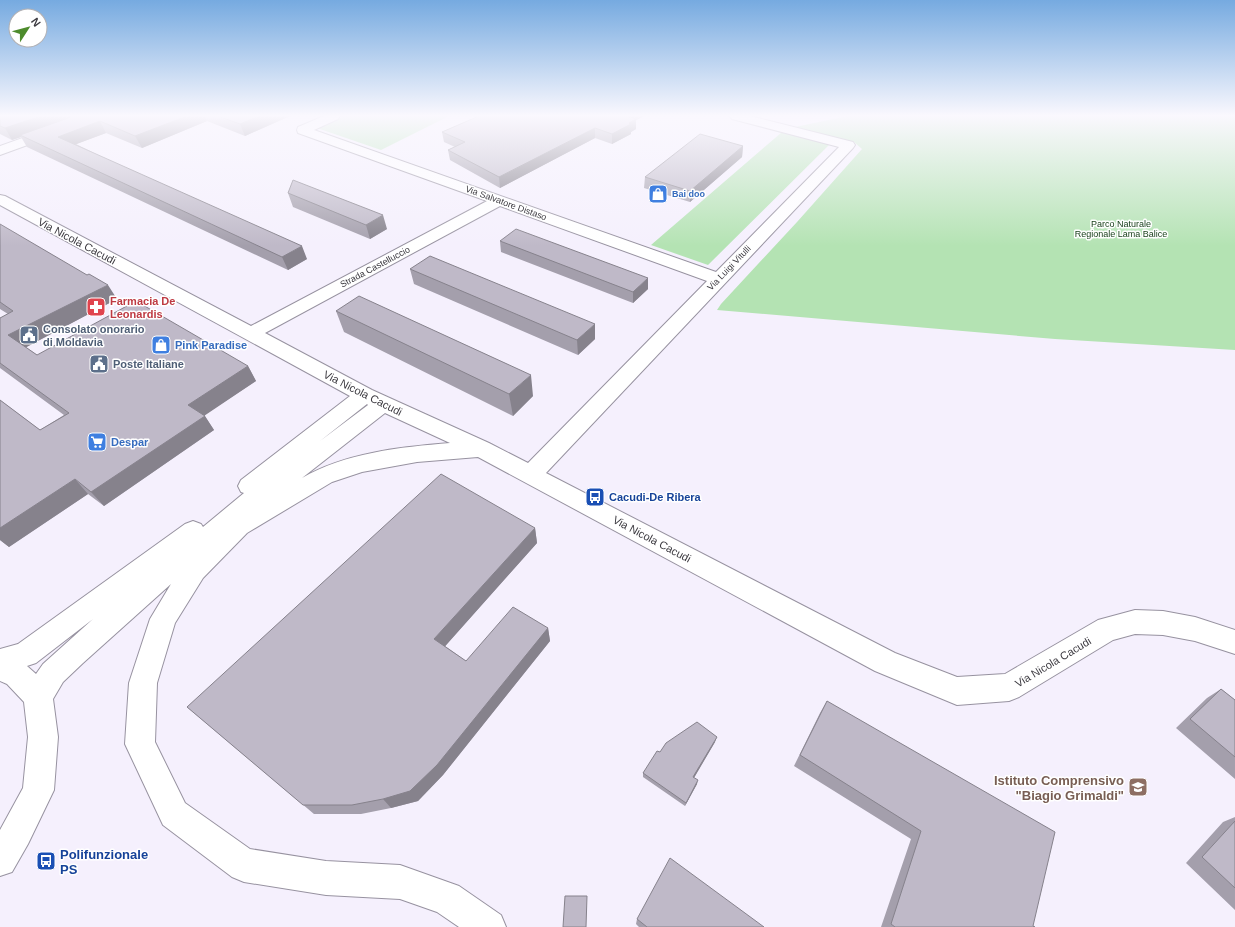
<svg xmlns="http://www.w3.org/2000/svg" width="1235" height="927" viewBox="0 0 1235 927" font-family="Arial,sans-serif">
	<rect width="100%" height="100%" fill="#f5f0fd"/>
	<path fill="#b4e3b3" d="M 344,116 L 449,116 L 381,150 L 317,128 Z
		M 848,116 L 1235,116 L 1235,350 L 1055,339 L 717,310 L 721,304 L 797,222 L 862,149 L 854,142 L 795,127 Z
		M 782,132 L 830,144 L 708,265 L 651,245 Z"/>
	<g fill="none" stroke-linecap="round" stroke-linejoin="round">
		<g stroke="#9792a0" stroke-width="2">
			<path id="minor" d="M 84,116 L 101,116 L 99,119 L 0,155 L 0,146 Z
				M 324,116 L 340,116 L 338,119 L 314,130 L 716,272 L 839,147 L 732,119 L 730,116 L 750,116 L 853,142 L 855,145 L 853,148 L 546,473 L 895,653 L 957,677 L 1005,674 L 1098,620 L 1135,610 L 1163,611 L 1195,617 L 1235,630 L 1235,654 L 1195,641 L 1163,635 L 1135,634 L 1113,640 L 1019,697 L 1009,701 L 957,705 L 875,671 L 478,457 L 417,462 L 362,472 L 332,482 L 247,533 L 203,578 L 175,623 L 157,683 L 155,742 L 185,803 L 250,849 L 326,861 L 400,865 L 459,886 L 501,915 L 506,927 L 459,927 L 437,912 L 400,899 L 326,895 L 244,882 L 232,877 L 163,825 L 125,744 L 129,683 L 150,619 L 171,584 L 83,663 L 63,682 L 53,699 L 58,737 L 54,790 L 28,844 L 12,872 L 0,876 L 0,830 L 23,788 L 28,737 L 24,702 L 7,684 L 0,681 L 0,649 L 18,644 L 185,524 L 193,521 L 201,524 L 203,527 L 244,493 L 241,492 L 238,486 L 241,480 L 350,396 L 0,205 L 0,195 L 5,196 L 251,326 L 487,201 L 298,133 L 297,130 L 298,127 ZM 500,206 L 707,281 L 528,463 L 489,443 L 372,390 L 265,333 ZM 367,404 L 368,405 L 320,441 ZM 385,413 L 450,443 C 400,447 345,453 302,478 ZM 93,619 L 43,664 L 36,674 L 27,666 L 36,663 Z"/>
		</g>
		<use href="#minor" fill="#fff" fill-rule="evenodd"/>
	</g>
	<path fill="#a49fac" d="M 0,116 L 290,116 L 245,136 L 207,121 L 142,148 L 106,133 L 76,144 L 307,259 L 288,270 L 27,147 L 21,137 L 12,140 L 0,134 Z
		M 479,116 L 644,116 L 636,120 L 636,129 L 631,132 L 631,134 L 612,144 L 595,138 L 500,188 L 450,160 L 448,150 L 455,147 L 444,142 L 442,132 Z
		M 743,146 L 742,157 L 690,202 L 644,188 L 645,177 Z
		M 288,193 L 387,229 L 370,239 L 293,207 Z
		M 0,224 L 117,299 L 26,347 L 37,355 L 248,366 L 256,381 L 204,415 L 214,430 L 104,506 L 88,494 L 9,547 L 0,540 L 0,400 L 40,430 L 64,415 L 0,368 L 0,318 L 8,314 L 0,309 Z
		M 500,241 L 648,289 L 633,303 L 501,252 Z
		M 410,269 L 595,339 L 578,355 L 414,284 Z
		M 336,311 L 533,396 L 513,416 L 344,332 Z
		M 535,528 L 537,543 L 445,646 L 466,661 L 548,628 L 550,641 L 443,775 L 418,801 L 391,808 L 361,814 L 314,814 L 187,707 Z
		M 1221,689 L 1235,700 L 1235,779 L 1176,728 L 1207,698 Z
		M 827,701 L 1033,926 L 1035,927 L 881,927 L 911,839 L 794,766 L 820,713 Z
		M 715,742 L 694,778 L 697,784 L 685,806 L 643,777 L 643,773 L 660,752 Z
		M 1235,817 L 1235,910 L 1186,863 L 1223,822 Z
		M 637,919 L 764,927 L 639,927 L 636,924 Z"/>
	<path fill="#86828c" d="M 41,116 L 80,116 L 20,135 L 21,137 L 12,140 L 5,128 Z
		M 187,116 L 204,116 L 207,121 L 142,148 L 135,136 Z
		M 259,116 L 290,116 L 245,136 L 240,124 Z
		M 626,116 L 644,116 L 636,120 L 636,129 L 631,132 L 631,134 L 612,144 L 612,134 Z
		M 100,121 L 106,133 L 66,148 L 58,137 Z
		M 595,128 L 595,138 L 500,188 L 499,177 Z
		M 743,146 L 742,157 L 690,202 L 690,191 Z
		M 383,215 L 387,229 L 370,239 L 366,225 Z
		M 302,246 L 307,259 L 288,270 L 282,257 Z
		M 648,278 L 648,289 L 633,303 L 633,292 Z
		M 108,285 L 117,299 L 21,350 L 8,335 Z
		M 595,324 L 595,339 L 578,355 L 577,340 Z
		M 248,366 L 256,381 L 198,420 L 188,405 Z
		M 531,375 L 533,396 L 513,416 L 509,394 Z
		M 205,416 L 214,430 L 104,506 L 91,492 Z
		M 75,479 L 88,494 L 9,547 L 0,540 L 0,528 Z
		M 535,528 L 537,543 L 440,652 L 434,639 Z
		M 548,628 L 550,641 L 443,775 L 418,801 L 391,808 L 383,799 Z
		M 717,737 L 715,742 L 692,781 L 693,777 Z
		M 698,780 L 697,784 L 685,806 L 686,803 Z"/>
	<path fill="#bfb9c8" stroke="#86828c" d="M 0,116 L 41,116 L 5,128 L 0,126 Z
		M 74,116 L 187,116 L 135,136 L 100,121 L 58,137 L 302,246 L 282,257 L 20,135 Z
		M 218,116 L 259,116 L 240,124 Z
		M 479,116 L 626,116 L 636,119 L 629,123 L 631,124 L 612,134 L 595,128 L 499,177 L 448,150 L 465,142 L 442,132 Z
		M 700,134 L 743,146 L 690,191 L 645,177 Z
		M 293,180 L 383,215 L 366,225 L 288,193 Z
		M 0,224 L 87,275 L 89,274 L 108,285 L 8,335 L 37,355 L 136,301 L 248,366 L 188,405 L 205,416 L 91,492 L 75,479 L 0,528 L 0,400 L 40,430 L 69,413 L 0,363 L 0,318 L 13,311 L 0,302 Z
		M 516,229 L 648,278 L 633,292 L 500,241 Z
		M 430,256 L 595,324 L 577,340 L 410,269 Z
		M 359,296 L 531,375 L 509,394 L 336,311 Z
		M 441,474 L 535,528 L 434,639 L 466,661 L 513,607 L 548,628 L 437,765 L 410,791 L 383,799 L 352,805 L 303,805 L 187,707 Z
		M 1221,689 L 1235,700 L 1235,757 L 1190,719 Z
		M 827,701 L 1055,832 L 1033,926 L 1035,927 L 895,927 L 891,924 L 921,831 L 800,755 Z
		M 697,722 L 717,737 L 693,777 L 698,780 L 686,803 L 643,773 L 657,751 L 660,752 L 666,743 Z
		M 1235,821 L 1235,888 L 1202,857 Z
		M 670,858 L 764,927 L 647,927 L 637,919 Z
		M 565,896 L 587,896 L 586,927 L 563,927 Z"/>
	<linearGradient id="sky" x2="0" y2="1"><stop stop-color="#76aae0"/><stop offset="0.47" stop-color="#faf8fe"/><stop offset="1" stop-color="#faf8fe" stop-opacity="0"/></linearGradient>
	<rect width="1235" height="246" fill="url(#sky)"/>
	<defs>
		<g id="shop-square" transform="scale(1)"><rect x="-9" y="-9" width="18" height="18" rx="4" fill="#3f7fe0" stroke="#fff"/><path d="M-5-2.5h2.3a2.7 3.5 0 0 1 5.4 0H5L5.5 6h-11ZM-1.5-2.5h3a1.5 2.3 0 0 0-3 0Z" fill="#fff"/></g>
		<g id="pharmacy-square" transform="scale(1)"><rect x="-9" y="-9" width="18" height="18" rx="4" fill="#e0444e" stroke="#fff"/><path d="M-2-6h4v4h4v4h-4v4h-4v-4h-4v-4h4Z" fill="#fff"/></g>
		<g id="civic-square" transform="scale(1)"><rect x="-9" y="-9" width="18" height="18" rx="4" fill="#5c6f8a" stroke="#fff"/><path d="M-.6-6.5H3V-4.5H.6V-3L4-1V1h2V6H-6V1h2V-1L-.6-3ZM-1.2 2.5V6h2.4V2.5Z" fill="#fff"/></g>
		<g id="supermarket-square" transform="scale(1)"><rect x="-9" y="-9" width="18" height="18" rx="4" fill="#3f7fe0" stroke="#fff"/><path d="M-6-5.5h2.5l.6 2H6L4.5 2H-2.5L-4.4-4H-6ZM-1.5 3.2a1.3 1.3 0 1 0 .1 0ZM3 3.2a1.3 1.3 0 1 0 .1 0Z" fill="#fff"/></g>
		<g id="bus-square" transform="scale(1)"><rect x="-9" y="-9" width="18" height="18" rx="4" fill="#1a4fb4" stroke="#fff"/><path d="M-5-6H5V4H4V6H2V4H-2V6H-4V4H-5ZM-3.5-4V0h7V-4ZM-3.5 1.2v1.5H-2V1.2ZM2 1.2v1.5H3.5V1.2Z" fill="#fff"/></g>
		<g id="school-square" transform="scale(1)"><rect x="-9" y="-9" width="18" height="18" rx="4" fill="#8d6e63" stroke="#fff"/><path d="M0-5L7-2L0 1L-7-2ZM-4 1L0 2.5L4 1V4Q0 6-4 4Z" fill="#fff"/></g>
	</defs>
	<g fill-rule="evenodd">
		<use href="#shop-square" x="658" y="194"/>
		<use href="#pharmacy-square" x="96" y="307"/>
		<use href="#civic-square" x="29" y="335"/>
		<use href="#shop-square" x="161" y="345"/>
		<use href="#civic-square" x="99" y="364"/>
		<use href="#supermarket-square" x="97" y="442"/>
		<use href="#bus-square" x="595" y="497"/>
		<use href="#school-square" x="1138" y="787"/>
		<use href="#bus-square" x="46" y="861"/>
	</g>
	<g text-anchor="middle" stroke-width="3" stroke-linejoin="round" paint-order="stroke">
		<g font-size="9" font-weight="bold" fill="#366cbe" stroke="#fff" text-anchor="start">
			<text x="672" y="197">Bai doo</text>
		</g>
		<g font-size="9" fill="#3c3a40" stroke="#fff">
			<text transform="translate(506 203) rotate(20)" y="3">Via Salvatore Distaso</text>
			<text transform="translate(375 267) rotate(-28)" y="3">Strada Castelluccio</text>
			<text transform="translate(729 268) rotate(-46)" y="3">Via Luigi Vitulli</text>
		</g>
		<g font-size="9" fill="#133b15" stroke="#fff">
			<text x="1121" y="227">Parco Naturale<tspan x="1121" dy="10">Regionale Lama Balice</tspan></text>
		</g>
		<g font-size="11" fill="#3c3a40" stroke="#fff">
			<text transform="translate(77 241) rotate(28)" y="4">Via Nicola Cacudi</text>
			<text transform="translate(363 393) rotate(27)" y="4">Via Nicola Cacudi</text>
			<text transform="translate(652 539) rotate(28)" y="4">Via Nicola Cacudi</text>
			<text transform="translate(1053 662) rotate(-31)" y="4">Via Nicola Cacudi</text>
		</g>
		<g font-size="11" font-weight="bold" fill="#be3a42" stroke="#fff" text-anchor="start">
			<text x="110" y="305">Farmacia De<tspan x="110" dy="13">Leonardis</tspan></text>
		</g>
		<g font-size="11" font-weight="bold" fill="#4e5e75" stroke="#fff" text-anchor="start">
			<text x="43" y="333">Consolato onorario<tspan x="43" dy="13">di Moldavia</tspan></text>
			<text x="113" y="368">Poste Italiane</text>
		</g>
		<g font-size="11" font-weight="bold" fill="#366cbe" stroke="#fff" text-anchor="start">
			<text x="175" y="349">Pink Paradise</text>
			<text x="111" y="446">Despar</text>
		</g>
		<g font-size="11" font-weight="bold" fill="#164399" stroke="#fff" text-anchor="start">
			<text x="609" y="501">Cacudi-De Ribera</text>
		</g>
		<g font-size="13" font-weight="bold" fill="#785e54" stroke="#fff" text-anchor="end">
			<text x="1124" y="785">Istituto Comprensivo<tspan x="1124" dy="15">"Biagio Grimaldi"</tspan></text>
		</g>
		<g font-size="13" font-weight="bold" fill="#164399" stroke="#fff" text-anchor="start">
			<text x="60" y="859">Polifunzionale<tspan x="60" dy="15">PS</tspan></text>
		</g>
	</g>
	<g transform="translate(28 28) rotate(54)"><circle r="19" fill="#ffffff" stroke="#b1b0b3"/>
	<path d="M0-3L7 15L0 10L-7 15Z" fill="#4d8b2c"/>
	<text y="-6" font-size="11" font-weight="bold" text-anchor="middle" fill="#3c3a40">N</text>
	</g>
</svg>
